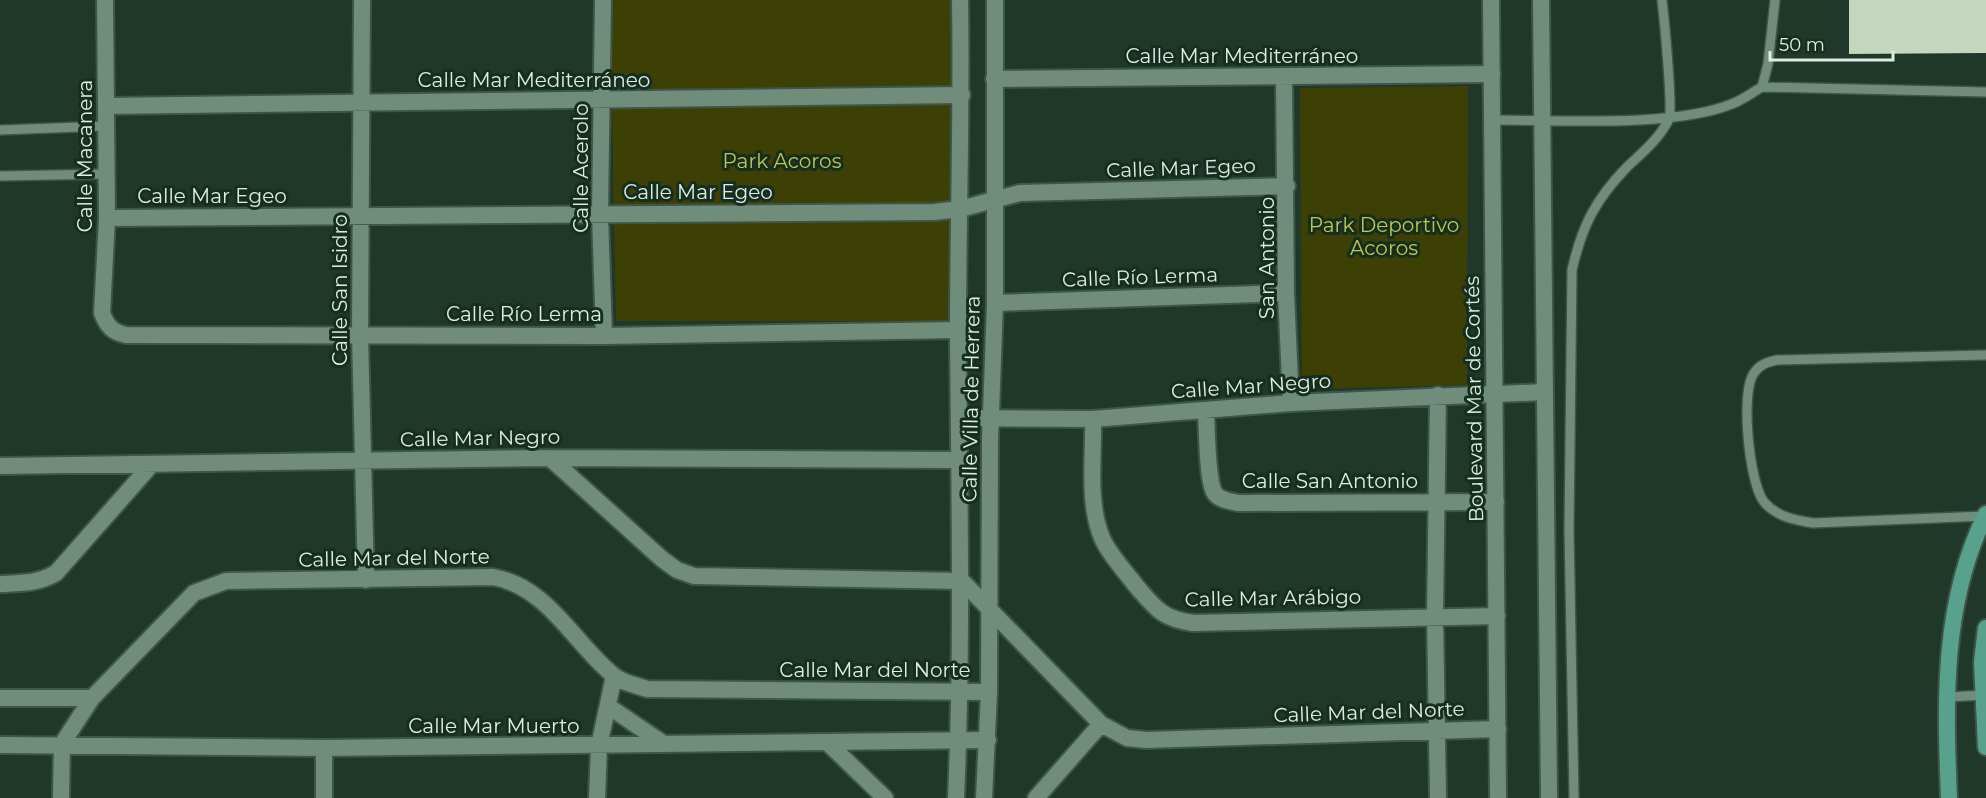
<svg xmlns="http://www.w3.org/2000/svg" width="1986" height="798" viewBox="0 0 1986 798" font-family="Montserrat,sans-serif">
	<rect width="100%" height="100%" fill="#1f3829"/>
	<path fill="#3d4005" d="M 610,0 L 952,0 L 953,321 L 616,321 Z
		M 1468,86 L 1467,385 L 1302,389 L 1300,88 Z"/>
	<path fill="#c4d6bb" d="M 1849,0 L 1986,0 L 1986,53 L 1849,54 Z"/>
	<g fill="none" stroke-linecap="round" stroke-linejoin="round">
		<g stroke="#3e5548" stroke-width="12">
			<path id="service" d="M 1762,87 L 1986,92
				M 1492,120 C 1557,120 1676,128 1734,103 C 1744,99 1753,92 1762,87 L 1768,64 L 1775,0
				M 0,130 L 107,126
				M 0,176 L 107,174
				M 1985,516 L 1813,523 C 1795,520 1777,517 1764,502 C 1749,483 1740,391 1754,373 C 1760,364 1768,362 1777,360 L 1986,355
				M 1947,697 L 1986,695
				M 1574,798 L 1569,530 L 1572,270 C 1582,226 1595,200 1627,167 C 1642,153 1660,138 1669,119 C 1673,109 1664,17 1662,0"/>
		</g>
		<g stroke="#3e5548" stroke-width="20">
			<path id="minor" d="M 105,0 L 107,218 L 102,313 C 107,326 112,332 126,335 L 604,336 L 958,330
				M 362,0 L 360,335 L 366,580
				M 603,0 L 600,214 L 604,336
				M 1284,77 L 1286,293 L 1291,403
				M 994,79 L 1492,74
				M 106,106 L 962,95
				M 107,218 L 934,212 L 960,209 L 1020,193 L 1287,186
				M 995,303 L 1286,293
				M 1206,411 C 1207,429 1207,478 1214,492 C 1218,500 1230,501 1238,503 L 1496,502
				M 959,418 L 1093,419 L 1291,403 L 1545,392
				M 1093,419 C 1094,457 1087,502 1102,538 C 1110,556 1125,571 1137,587 C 1156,609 1163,619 1193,623 L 1497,616
				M 550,458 L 662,559 L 677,570 L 694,576 L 962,581 L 1101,724 L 1127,738 L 1146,740 L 1498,729
				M 0,466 L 550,458 L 960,460
				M 0,584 C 21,583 37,584 56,573 L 152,464
				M 0,698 L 92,698
				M 608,706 L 664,744
				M 62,744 L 92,698 L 194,593 L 226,581 L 493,577 C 548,587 573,642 613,675 C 622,683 636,685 647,689 L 989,692
				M 829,744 L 885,798
				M 0,745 L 324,748 L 988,740
				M 324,748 L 324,798
				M 61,798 L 62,744
				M 597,798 L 599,746 L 614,676
				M 1036,798 L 1101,724
				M 1438,798 L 1435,616 L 1438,395"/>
		</g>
		<g stroke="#3e5548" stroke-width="20">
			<path id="tertiary" d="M 1491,0 L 1498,798
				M 1541,0 L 1549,798
				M 956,798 C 963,642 959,487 958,331 C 958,221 962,110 960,0
				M 984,798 L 989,692 L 990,440 L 995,303 L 995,0"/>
		</g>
		<g stroke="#3e5548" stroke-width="20">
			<path id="primary" d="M 1986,628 L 1982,662 L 1986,747
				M 1949,798 C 1945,702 1942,602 1986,514"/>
		</g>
		<use href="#service" stroke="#708c7a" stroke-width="9"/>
		<use href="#minor" stroke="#708c7a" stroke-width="16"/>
		<use href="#tertiary" stroke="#708c7a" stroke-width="16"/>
		<use href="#primary" stroke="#57a18d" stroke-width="16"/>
	</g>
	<g text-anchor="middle" stroke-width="6" stroke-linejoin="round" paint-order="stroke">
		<g font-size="20" fill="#deede3" stroke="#152e1f">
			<text x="1242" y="63">Calle Mar Mediterráneo</text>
			<text x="534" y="87">Calle Mar Mediterráneo</text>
			<text transform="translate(85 156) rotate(-90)" y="7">Calle Macanera</text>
			<text transform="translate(581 168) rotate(-90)" y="7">Calle Acerolo</text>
			<text transform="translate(1181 168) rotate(-2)" y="7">Calle Mar Egeo</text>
			<text x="698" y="199">Calle Mar Egeo</text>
			<text x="212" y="203">Calle Mar Egeo</text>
			<text transform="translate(1267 258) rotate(-90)" y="7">San Antonio</text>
			<text transform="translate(1140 277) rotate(-2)" y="7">Calle Río Lerma</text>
			<text transform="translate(340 290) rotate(-90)" y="7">Calle San Isidro</text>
			<text x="524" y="321">Calle Río Lerma</text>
			<text transform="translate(1251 386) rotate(-4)" y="7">Calle Mar Negro</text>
			<text transform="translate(971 399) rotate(-89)" y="7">Calle Villa de Herrera</text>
			<text transform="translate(1474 399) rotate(-91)" y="7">Boulevard Mar de Cortés</text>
			<text transform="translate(480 438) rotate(-1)" y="7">Calle Mar Negro</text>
			<text x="1330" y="488">Calle San Antonio</text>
			<text transform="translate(394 558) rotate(-1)" y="7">Calle Mar del Norte</text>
			<text transform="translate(1273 598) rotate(-1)" y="7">Calle Mar Arábigo</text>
			<text x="875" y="677">Calle Mar del Norte</text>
			<text transform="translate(1369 712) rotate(-2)" y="7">Calle Mar del Norte</text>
			<text x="494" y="733">Calle Mar Muerto</text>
		</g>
		<g font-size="20" fill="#bfc84c" stroke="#152e1f">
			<text x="782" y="168">Park Acoros</text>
			<text x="1384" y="232">Park Deportivo<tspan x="1384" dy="23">Acoros</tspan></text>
		</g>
	</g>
	<path d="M1770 51v9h123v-9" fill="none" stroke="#deede3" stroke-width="3"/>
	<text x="1779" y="51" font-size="18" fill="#deede3" stroke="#152e1f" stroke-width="4.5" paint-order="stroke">50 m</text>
</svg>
